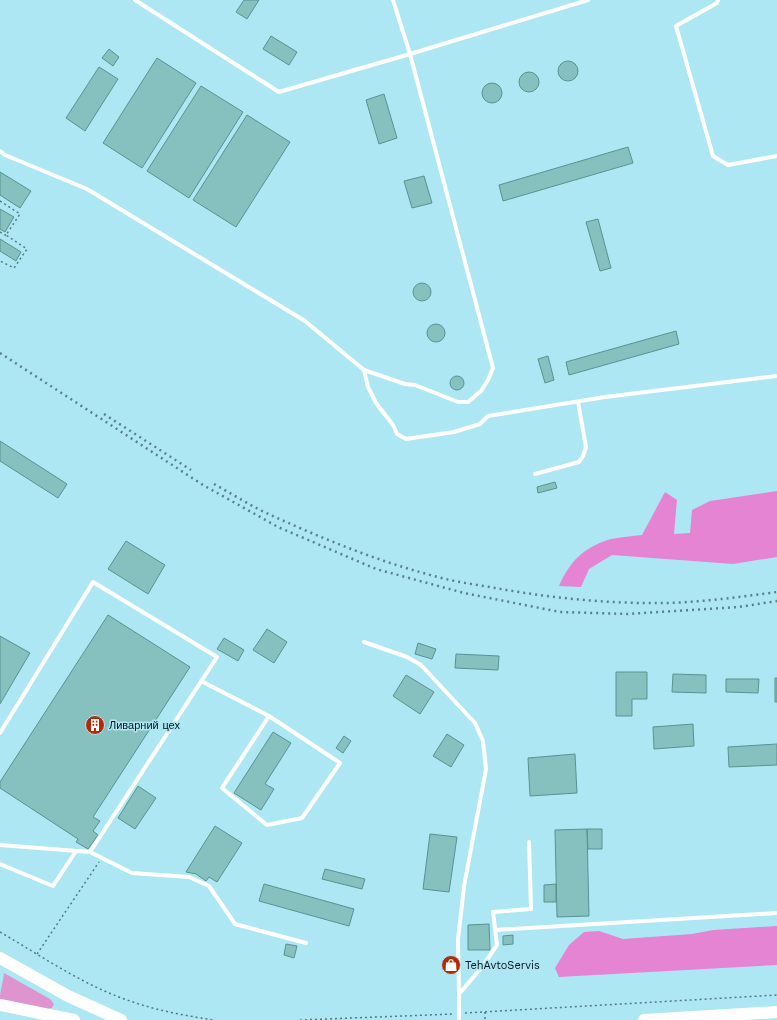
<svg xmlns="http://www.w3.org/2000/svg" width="777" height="1020" viewBox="0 0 777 1020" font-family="'Work Sans',sans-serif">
	<rect width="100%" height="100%" fill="#aee7f4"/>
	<path fill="#dd94cf" d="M 4,973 L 50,999 L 54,1004 L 52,1008 L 47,1009 L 0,999 C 0,990 3,983 4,973 Z"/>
	<path fill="#e584d3" d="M 777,491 L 777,557 L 733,564 L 612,555 L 589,569 L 581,587 L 559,586 C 570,561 584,547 611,539 C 621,537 632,536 642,535 L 665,492 L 677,500 L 674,534 L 690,533 L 692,510 L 710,501 Z
		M 777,926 L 777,965 L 559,977 L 555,968 L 569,945 L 584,932 L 599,931 L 623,939 L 692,934 L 713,930 Z"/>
	<path fill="#86c1c0" stroke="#589291" d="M 244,0 L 259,0 L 247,19 L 236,12 Z
		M 271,36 L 297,52 L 289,65 L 263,49 Z
		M 109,49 L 119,57 L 113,66 L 102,58 Z
		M 157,58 L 196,83 L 142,168 L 103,143 Z
		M558 71a10 10 0 1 1 20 0a10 10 0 1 1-20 0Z
		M 99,67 L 118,79 L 85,131 L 66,118 Z
		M519 82a10 10 0 1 1 20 0a10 10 0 1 1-20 0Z
		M482 93a10 10 0 1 1 20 0a10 10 0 1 1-20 0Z
		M 201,86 L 243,112 L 189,198 L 147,171 Z
		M 384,94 L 397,138 L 379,144 L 366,100 Z
		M 247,115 L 290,142 L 236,227 L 193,200 Z
		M 628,147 L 633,163 L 503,201 L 499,185 Z
		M 0,172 L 31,191 L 20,208 L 0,195 Z
		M 424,176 L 432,203 L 412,208 L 404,181 Z
		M 0,209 L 14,217 L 5,232 L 0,229 Z
		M 598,219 L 611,268 L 600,271 L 586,222 Z
		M 0,239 L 21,252 L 16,261 L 0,251 Z
		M413 292a9 9 0 1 1 18 0a9 9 0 1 1-18 0Z
		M427 333a9 9 0 1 1 18 0a9 9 0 1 1-18 0Z
		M 676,331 L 679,344 L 569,375 L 566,362 Z
		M 548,356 L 554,380 L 545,383 L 538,359 Z
		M450 383a7 7 0 1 1 14 0a7 7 0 1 1-14 0Z
		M 0,441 L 67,484 L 58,498 L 0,461 Z
		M 555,482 L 557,488 L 538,493 L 537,487 Z
		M 126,541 L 165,565 L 148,594 L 108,569 Z
		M 108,615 L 190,667 L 93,817 L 100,821 L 93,831 L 98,835 L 88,849 L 76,842 L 78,839 L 0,788 L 0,782 Z
		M 267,629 L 287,642 L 274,663 L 253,650 Z
		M 0,636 L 30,653 L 0,704 Z
		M 224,638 L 244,650 L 238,661 L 217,649 Z
		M 418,643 L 436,649 L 432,659 L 415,654 Z
		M 456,654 L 499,656 L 498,670 L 455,668 Z
		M 616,672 L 647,672 L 647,699 L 632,699 L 632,716 L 616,716 Z
		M 673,674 L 706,675 L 706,693 L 672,692 Z
		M 406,675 L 434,692 L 420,714 L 393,696 Z
		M 775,678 L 777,678 L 777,702 L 775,702 Z
		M 726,679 L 759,679 L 758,693 L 726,692 Z
		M 693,724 L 694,746 L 654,749 L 653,727 Z
		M 273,732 L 291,743 L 265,784 L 274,789 L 261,810 L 234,793 Z
		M 447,734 L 464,745 L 451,767 L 433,756 Z
		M 344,736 L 351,741 L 343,753 L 336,748 Z
		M 777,744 L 777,765 L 729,767 L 728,747 Z
		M 575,754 L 577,793 L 530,796 L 528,758 Z
		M 138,786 L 156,798 L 135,829 L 118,818 Z
		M 215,826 L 242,843 L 217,882 L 209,877 L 206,881 L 196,874 L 186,872 Z
		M 587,829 L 602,829 L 602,849 L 588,849 Z
		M 587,829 L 589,916 L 557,917 L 555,830 Z
		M 430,834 L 457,837 L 449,892 L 423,889 Z
		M 325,869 L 365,879 L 362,889 L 322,879 Z
		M 264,884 L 354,909 L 349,926 L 259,901 Z
		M 556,884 L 556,902 L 544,902 L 544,885 Z
		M 489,924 L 490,950 L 468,950 L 468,925 Z
		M 513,935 L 513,944 L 503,945 L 503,936 Z
		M 286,944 L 297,946 L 294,958 L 284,955 Z"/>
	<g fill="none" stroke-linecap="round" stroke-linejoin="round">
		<path stroke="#547982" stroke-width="1.5" stroke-dasharray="2 3" stroke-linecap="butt" d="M 0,201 L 20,214 L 6,235 L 27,249 L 14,268 L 0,261
			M 0,232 L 7,236
			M 0,932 C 43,957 86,987 133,1002 C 159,1011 187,1016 214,1020
			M 37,954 L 99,862
			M 485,1012 L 485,1020
			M 465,1013 L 777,995
			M 300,1020 L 454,1014"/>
		<path stroke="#fff" stroke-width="4" d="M 135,0 L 279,92 L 410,54 L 588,0
			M 718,0 L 717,3 L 676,26 L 713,156 L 728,165 L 777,156
			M 0,151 L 5,155 L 87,189 L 305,321 L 364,370 L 368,387 L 376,403 L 393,425 L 397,434 L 406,439 L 454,432 L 480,424 L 488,416 L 605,397 L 777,376
			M 364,370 L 405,384 L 415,385 L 458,402 L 468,402 L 481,391 L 488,380 L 493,368 L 410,54 L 393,0
			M 535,474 L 579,462 L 583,456 L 586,447 L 578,402
			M 364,642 L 407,657 L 421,665 L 475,723 L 483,741 L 486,769 L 464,886 L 458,940 L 459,994
			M 201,681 L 269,716 L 222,788 L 267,825 L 302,818 L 340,763 L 269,716
			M 0,733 L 93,582 L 217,657 L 90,852 L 0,845
			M 90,852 L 132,873 L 189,877 L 209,886 L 235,924 L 306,943
			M 0,864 L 53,886 L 76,851
			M 495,930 L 777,913
			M 459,1020 L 459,994 L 482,967 L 497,945 L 493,912 L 531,909 L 529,842"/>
		<path stroke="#fff" stroke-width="12" d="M 0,958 L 68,996 L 121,1020
			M 0,1005 L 74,1020
			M 644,1020 L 777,1012"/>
		<path stroke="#5a818a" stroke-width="2.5" stroke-dasharray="2 4" stroke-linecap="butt" d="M 0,353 L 203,485 L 278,527 L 376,569 L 464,593 L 560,612 L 628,614 L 739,607 L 777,601
			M 104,414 L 191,470
			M 214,484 C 234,495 254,508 275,517 C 324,539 375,560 427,574 C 449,581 472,584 495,588 C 551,598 609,604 666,603 C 703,602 740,597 777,592"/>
	</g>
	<defs>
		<g id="building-disc" transform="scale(1)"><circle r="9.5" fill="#b52a04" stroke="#aee7f4"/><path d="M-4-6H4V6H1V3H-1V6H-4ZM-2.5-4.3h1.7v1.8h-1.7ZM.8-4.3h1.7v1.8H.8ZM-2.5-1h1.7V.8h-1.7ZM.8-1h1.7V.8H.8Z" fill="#fff"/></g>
		<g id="shop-disc" transform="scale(1)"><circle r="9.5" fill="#b52a04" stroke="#aee7f4"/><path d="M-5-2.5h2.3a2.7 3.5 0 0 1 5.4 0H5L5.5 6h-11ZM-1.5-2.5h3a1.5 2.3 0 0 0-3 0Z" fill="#fff"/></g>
	</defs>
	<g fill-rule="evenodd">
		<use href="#building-disc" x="95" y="725"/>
		<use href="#shop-disc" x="451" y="965"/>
	</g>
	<g text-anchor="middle" stroke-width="3" stroke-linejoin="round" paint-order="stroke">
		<g font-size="11" fill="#001318" stroke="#aee7f4" text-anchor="start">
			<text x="109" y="729">Ливарний цех</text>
			<text x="465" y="969">TehAvtoServis</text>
		</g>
	</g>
</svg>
